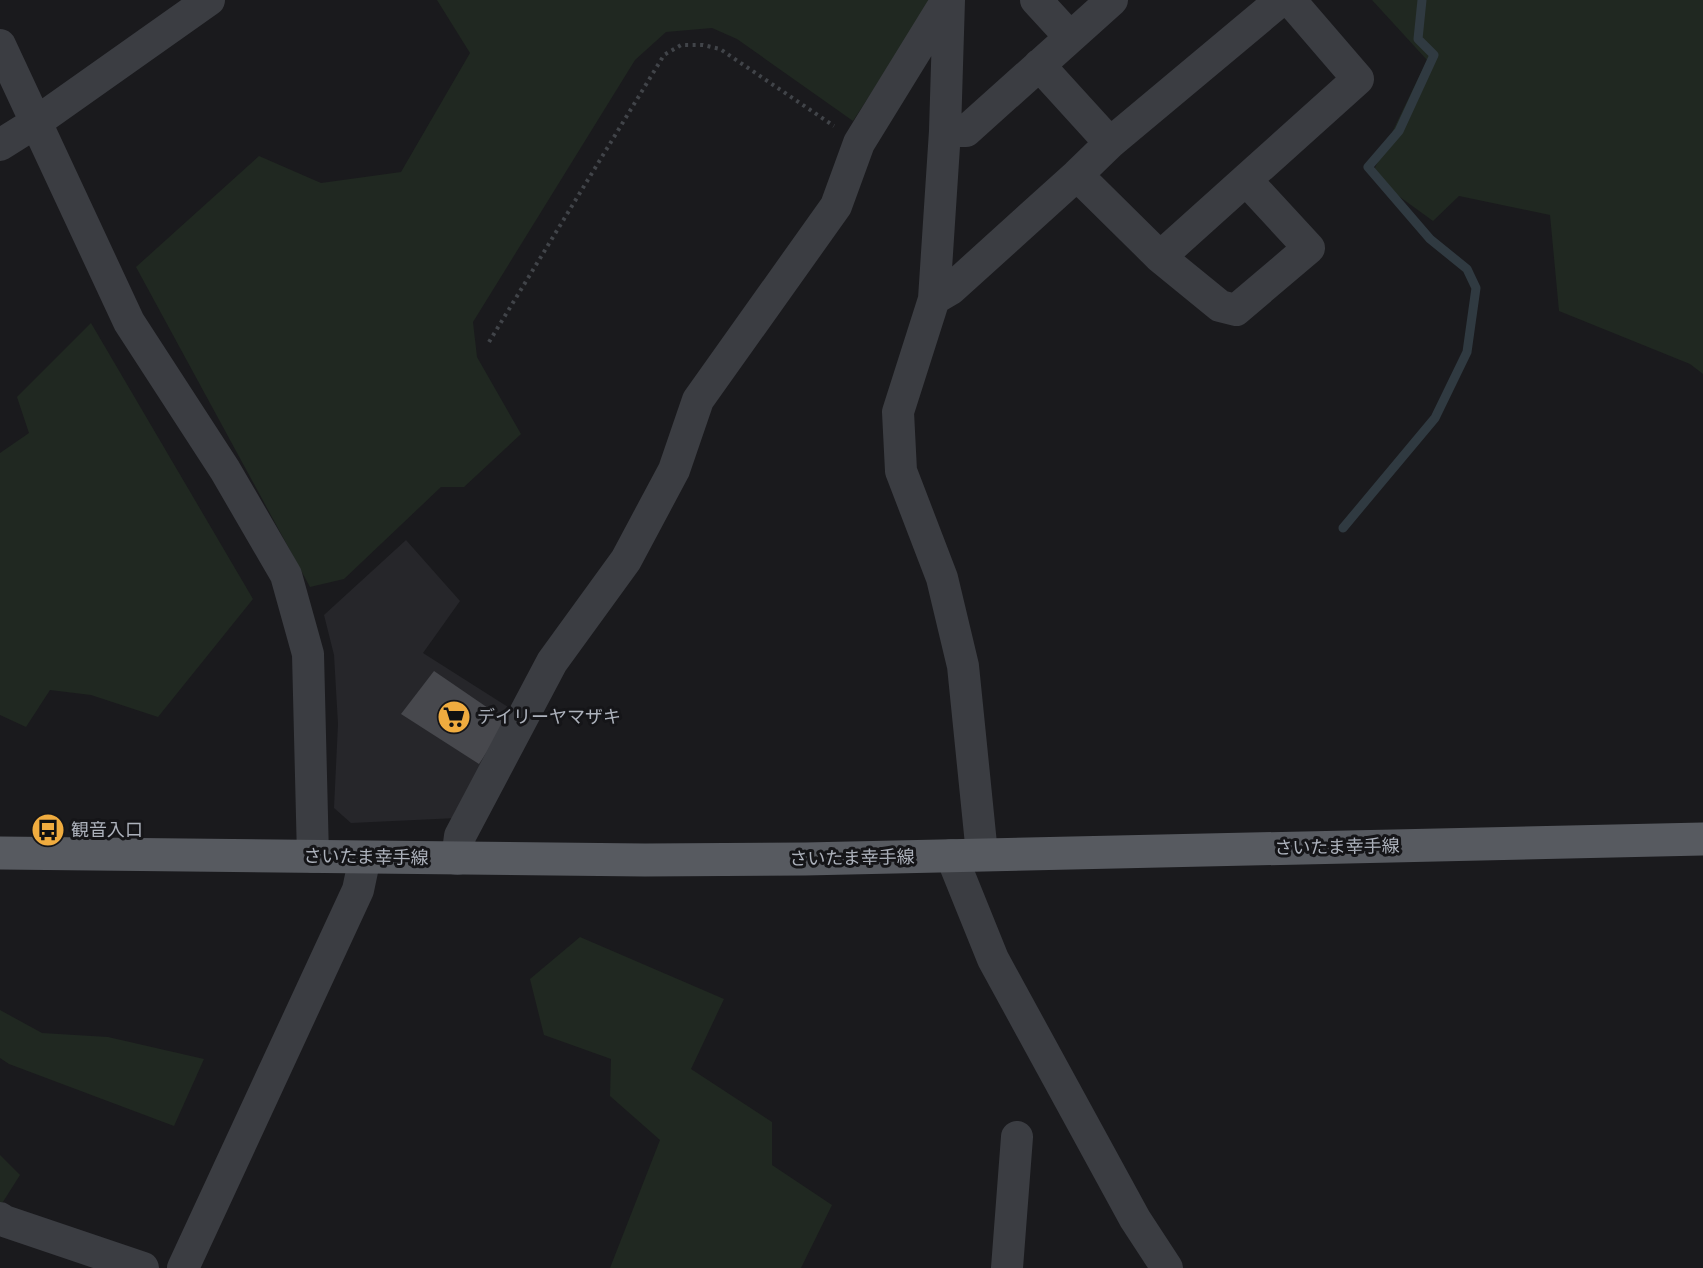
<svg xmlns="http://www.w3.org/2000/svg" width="1703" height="1268" viewBox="0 0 1703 1268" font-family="'Nunito Sans','Noto Sans JP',sans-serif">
	<rect width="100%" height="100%" fill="#1a1a1d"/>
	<path fill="#26262a" d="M 406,540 L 460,601 L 423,653 L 516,712 L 457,818 L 351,823 L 334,808 L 338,724 L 334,655 L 324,615 Z"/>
	<path fill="#202821" d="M 437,0 L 928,0 L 927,7 L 853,121 L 737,39 L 712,28 L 666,32 L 635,60 L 473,322 L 477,357 L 521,434 L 464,487 L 441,487 L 344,579 L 310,587 L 136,267 L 259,156 L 321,183 L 401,172 L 470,53 Z
		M 1372,0 L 1703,0 L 1703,374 L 1690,364 L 1559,311 L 1550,215 L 1459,196 L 1433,221 L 1371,176 L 1427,60 Z
		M 91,323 L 253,599 L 158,717 L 91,695 L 50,690 L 26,727 L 0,715 L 0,453 L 29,433 L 17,397 Z
		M 580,937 L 724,999 L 691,1069 L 772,1122 L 772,1165 L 832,1205 L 801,1268 L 610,1268 L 660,1140 L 610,1096 L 611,1059 L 544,1035 L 530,979 Z
		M 0,1010 L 42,1033 L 108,1037 L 204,1059 L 174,1126 L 9,1064 L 0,1058 Z
		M 0,1155 L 20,1175 L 1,1205 L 0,1204 Z"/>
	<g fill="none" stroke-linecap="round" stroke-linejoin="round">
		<path stroke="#303a41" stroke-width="9" d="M 1343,528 L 1435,418 L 1467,352 L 1476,288 L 1467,269 L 1430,239 L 1368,167 L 1399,131 L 1434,55 L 1418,39 L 1422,0"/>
	</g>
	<path fill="#47484d" d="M 434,671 L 507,721 L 479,764 L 401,714 Z"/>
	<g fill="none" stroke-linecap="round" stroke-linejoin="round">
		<path stroke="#414449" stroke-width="4" stroke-dasharray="3 4.5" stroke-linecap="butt" d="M 489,342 L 664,55 L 681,45 L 703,45 L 720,49 L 834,126"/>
		<path stroke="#3b3d42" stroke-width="32" d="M 949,0 L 945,131 L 934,299 L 898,412 L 901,471 L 942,578 L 963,666 L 982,854
			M 1036,0 L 1070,37
			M 0,45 L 129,322 L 225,470 L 286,575 L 308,654 L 313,857
			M 1039,65 L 1110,143
			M 945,131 L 966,131 L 1112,0
			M 0,145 L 35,123 L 209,0
			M 1077,175 L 1160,257 L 1220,306 L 1236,310 L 1309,248 L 1246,180
			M 1160,257 L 1358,79 L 1290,0
			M 934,299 L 951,289 L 1077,175 L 1110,143 L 1281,0
			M 951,855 L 993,959 L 1135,1219 L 1167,1268
			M 457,859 L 460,836 L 552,662 L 626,560 L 674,470 L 698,400 L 836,206 L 859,143 L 947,0
			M 0,1218 L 4,1221 L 143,1268
			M 183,1268 L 358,890 L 365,857
			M 1007,1268 L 1017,1137"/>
		<path stroke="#575a60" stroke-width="33" d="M 0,853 L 645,860 L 805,859 L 1703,839"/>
	</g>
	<defs>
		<g id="supermarket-disc" transform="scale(1.725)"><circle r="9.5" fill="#f0ac3f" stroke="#151518"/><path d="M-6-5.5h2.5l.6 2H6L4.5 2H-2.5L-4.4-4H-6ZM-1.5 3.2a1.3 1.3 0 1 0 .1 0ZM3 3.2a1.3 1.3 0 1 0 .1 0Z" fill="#111"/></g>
		<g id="bus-disc" transform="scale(1.725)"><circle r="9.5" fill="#f0ac3f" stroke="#151518"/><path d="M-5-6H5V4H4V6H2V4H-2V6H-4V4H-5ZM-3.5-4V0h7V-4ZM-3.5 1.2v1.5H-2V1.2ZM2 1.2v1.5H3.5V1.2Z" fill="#111"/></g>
	</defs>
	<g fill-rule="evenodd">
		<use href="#supermarket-disc" x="454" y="717"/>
		<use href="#bus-disc" x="48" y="830"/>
	</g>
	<g text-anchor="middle" stroke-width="6" stroke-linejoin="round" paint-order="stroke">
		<g font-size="18" fill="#adb2bc" stroke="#151518" text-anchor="start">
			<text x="477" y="723">デイリーヤマザキ</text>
			<text x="71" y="836">観音入口</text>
		</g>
		<g font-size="18" fill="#adb2bc" stroke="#151518">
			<text transform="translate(1337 847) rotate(-1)" y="6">さいたま幸手線</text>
			<text transform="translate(366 857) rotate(1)" y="6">さいたま幸手線</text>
			<text transform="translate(852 858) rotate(-1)" y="6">さいたま幸手線</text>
		</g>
	</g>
</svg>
